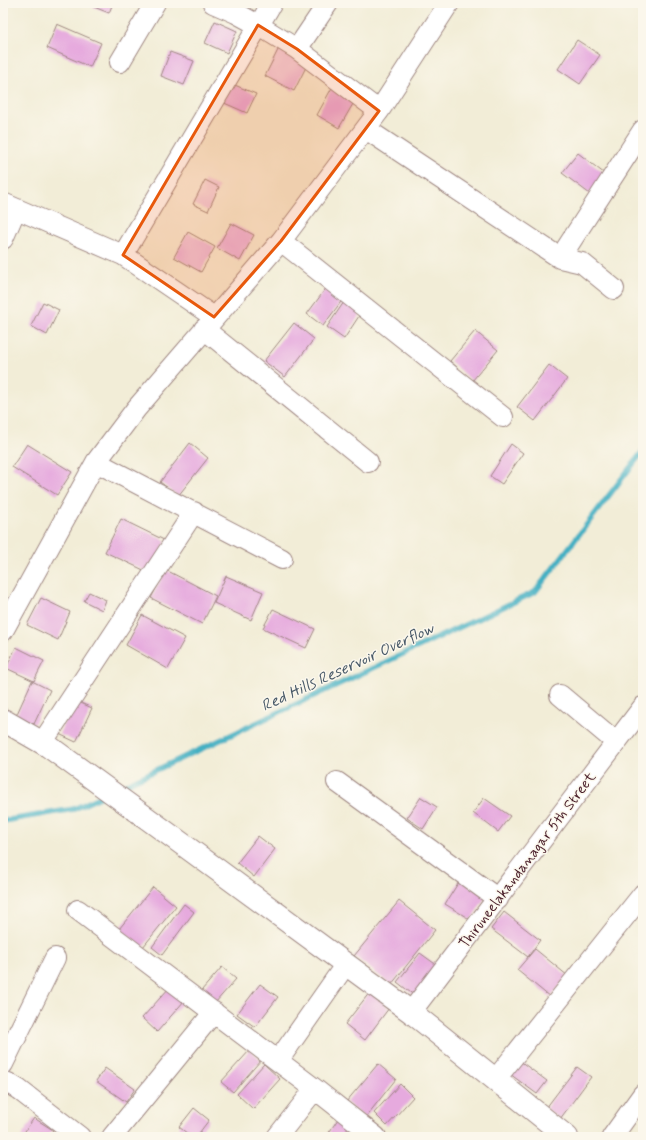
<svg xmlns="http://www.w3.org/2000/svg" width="646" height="1140" viewBox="0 0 646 1140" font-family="Mynerve,sans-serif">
	<rect width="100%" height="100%" fill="#fbf7ec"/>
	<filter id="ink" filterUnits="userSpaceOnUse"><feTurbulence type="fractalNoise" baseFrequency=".025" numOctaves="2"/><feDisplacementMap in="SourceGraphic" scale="8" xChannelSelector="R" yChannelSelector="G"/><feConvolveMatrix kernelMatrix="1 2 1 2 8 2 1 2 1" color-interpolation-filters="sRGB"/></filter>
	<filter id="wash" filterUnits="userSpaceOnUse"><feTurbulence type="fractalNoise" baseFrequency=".012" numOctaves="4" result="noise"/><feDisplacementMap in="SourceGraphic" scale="16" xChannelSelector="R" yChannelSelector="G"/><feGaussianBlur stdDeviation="0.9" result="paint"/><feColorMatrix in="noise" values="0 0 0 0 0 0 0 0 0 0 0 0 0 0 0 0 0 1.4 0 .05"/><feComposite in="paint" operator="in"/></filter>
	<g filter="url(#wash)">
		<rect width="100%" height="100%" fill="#f2edd7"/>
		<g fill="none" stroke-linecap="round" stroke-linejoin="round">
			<path stroke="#45b0c3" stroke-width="5.5" d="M 116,789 L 535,592 L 643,451
				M 3,821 L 74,809 L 104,795"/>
		</g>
		<g id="blocks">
			<path fill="#e6aade" d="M 84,3 L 113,3 L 109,13 Z
				M 215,21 L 237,31 L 227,53 L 205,43 Z
				M 57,24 L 101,43 L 90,67 L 47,48 Z
				M 577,40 L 600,55 L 580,84 L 558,69 Z
				M 279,48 L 308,63 L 294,91 L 265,76 Z
				M 170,52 L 194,61 L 184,85 L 161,76 Z
				M 230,83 L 256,94 L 247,113 L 222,102 Z
				M 334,84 L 357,97 L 339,128 L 317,115 Z
				M 578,153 L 605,174 L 590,194 L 562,173 Z
				M 205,180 L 219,187 L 208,211 L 193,204 Z
				M 231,223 L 254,235 L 240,261 L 217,248 Z
				M 188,232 L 215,247 L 201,272 L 174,257 Z
				M 327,287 L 343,299 L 323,326 L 307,314 Z
				M 43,302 L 59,310 L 47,335 L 31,326 Z
				M 344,302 L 361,313 L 344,339 L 327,327 Z
				M 294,323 L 314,339 L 285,377 L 264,361 Z
				M 475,331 L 498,350 L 472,381 L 450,361 Z
				M 549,365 L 567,379 L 535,421 L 517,407 Z
				M 190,443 L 208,458 L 178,496 L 160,482 Z
				M 27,444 L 72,472 L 57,495 L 12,467 Z
				M 511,444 L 523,453 L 502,484 L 490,476 Z
				M 121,519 L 166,541 L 150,573 L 105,552 Z
				M 166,570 L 216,596 L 202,624 L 151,598 Z
				M 226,576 L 263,592 L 251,620 L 214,603 Z
				M 89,592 L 106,600 L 102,610 L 84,601 Z
				M 41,598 L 70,612 L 58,640 L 27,625 Z
				M 273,609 L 315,629 L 306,648 L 263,628 Z
				M 142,615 L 185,638 L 168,669 L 126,645 Z
				M 16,647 L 44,661 L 34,681 L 6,668 Z
				M 32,681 L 50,690 L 34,724 L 16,716 Z
				M 74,700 L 92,708 L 76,742 L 59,734 Z
				M 421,797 L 437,807 L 423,829 L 407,818 Z
				M 484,798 L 510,816 L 498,832 L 473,813 Z
				M 258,836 L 275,849 L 254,877 L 237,863 Z
				M 460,880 L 486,896 L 471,920 L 445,904 Z
				M 153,887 L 176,906 L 143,947 L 119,929 Z
				M 399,901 L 435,930 L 391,985 L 354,956 Z
				M 184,904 L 194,912 L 162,955 L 152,947 Z
				M 504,912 L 540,940 L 528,957 L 491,929 Z
				M 535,949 L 568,976 L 550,997 L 517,970 Z
				M 420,953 L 438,966 L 415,996 L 397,982 Z
				M 222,967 L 236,979 L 215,1003 L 201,991 Z
				M 260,984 L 278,997 L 255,1027 L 237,1014 Z
				M 170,987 L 185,1000 L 157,1032 L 142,1018 Z
				M 370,992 L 389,1008 L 365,1040 L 345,1024 Z
				M 250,1050 L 261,1060 L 233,1092 L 221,1082 Z
				M 520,1061 L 547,1081 L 537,1094 L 510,1074 Z
				M 264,1064 L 280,1079 L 253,1109 L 237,1094 Z
				M 378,1064 L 396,1079 L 365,1118 L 346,1102 Z
				M 577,1067 L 591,1077 L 560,1119 L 546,1108 Z
				M 105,1068 L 135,1089 L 126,1102 L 96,1081 Z
				M 400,1084 L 413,1097 L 387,1126 L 374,1113 Z
				M 194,1108 L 209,1120 L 196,1137 L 192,1137 L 179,1127 Z
				M 34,1118 L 53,1130 L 48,1137 L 21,1137 Z
				M 338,1119 L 349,1127 L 342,1137 L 326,1137 Z"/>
		</g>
	</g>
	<g filter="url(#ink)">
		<use href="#blocks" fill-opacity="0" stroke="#9e8681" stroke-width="1"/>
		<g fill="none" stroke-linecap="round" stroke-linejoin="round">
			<g stroke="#9e8681" stroke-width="22">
				<path id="street" d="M 213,3 L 236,13 L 258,25 L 297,49 L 379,111
					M 297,49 L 328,3
					M 120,62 L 155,3
					M 366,129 L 560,258 L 582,263 L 614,289
					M 3,203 L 123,255 L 214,317
					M 3,239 L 16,209
					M 281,241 L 503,417
					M 123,255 L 272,3
					M 560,258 L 643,130
					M 204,329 L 368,462
					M 96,462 L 282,559
					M 3,631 L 96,462 L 136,409 L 281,241 L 379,111 L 449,3
					M 560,695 L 616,742
					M 42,743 L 194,512
					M 337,782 L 498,899
					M 78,910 L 315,1089 L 376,1137
					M 411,1012 L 643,707
					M 278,1061 L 346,964
					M 3,1064 L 55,958
					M 495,1080 L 643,894
					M 3,1081 L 8,1083 L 18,1089 L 80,1137
					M 112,1137 L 214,1012
					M 277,1137 L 315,1089
					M 612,1137 L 643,1094"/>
			</g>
			<g stroke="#9e8681" stroke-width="24">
				<path id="secondary" d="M 3,720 L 48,746 L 185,846 L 411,1012 L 567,1137"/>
			</g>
			<use href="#street" stroke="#fff" stroke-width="20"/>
			<use href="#secondary" stroke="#fff" stroke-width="22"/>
		</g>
	</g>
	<path fill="#e8590c" fill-opacity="0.2" stroke="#e8590c" stroke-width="3" stroke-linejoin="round" d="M 258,25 L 297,49 L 379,111 L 281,241 L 214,317 L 123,255 Z"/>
	<g text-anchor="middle" stroke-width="3" stroke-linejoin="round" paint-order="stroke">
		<g font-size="15" fill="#4a1f2b" stroke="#fbf7ec">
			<text transform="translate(527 860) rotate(-53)" y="5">Thiruneelakandanagar 5th Street</text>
		</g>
		<g font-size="16" font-style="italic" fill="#485968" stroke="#fbf7ec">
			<text transform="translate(347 666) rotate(-25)" y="6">Red Hills Reservoir Overflow</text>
		</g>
	</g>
	<rect width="646" height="1140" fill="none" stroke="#fbf7ec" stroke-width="16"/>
</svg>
